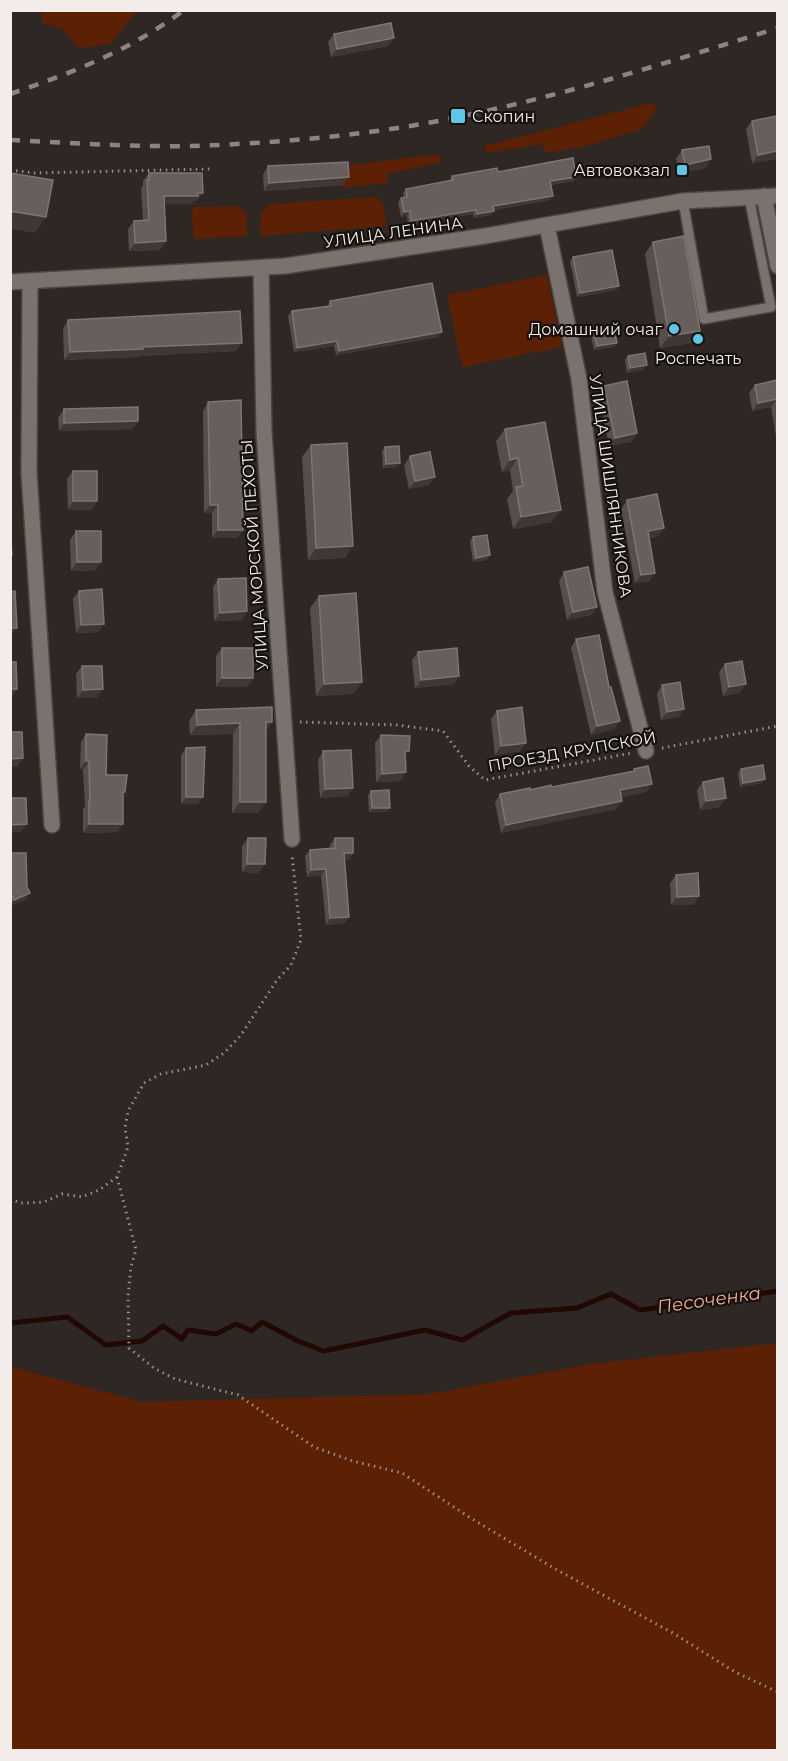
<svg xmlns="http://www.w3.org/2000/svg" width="788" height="1761" viewBox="0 0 788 1761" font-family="Montserrat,sans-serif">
	<rect width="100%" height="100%" fill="#2f2724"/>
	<path fill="#5c2004" d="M 42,11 L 42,10 L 137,11 L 110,44 L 79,48 L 62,29 L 42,23 Z
		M 652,103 L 657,108 L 642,129 L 590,145 L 546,153 L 542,144 L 486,153 L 484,146 Z
		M 439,154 L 442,162 L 387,174 L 388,183 L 343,188 L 342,166 Z
		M 377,197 L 383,204 L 387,226 L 260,236 L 261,213 L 269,204 Z
		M 239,206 L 247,215 L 247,236 L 193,239 L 192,207 Z
		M 547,275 L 562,347 L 462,367 L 447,295 Z
		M 777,1343 L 777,1750 L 11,1750 L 11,1367 L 142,1402 L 430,1394 L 591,1364 Z"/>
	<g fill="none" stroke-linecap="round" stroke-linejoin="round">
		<path stroke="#220802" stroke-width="5" d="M 10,1323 L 67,1317 L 106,1345 L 142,1341 L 163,1326 L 182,1339 L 188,1330 L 216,1334 L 236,1324 L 252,1331 L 262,1322 L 298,1341 L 324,1351 L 425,1330 L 462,1340 L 511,1313 L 577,1308 L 611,1294 L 640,1310 L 778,1291"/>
		<g stroke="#4c4542" stroke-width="12">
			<path id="service" d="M 683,201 L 704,319 L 771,307 L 749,197"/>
		</g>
		<g stroke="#4c4542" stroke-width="18">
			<path id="minor" d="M 764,196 L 778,266
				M 547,226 L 579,379 L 605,592 L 646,751
				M 261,268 L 264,432 L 292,839
				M 30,281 L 29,473 L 52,825"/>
		</g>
		<g stroke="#4c4542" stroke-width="18">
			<path id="tertiary" d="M 10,282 L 285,266 L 485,236 L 683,201 L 778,196"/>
		</g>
		<path stroke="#968f8c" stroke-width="3" stroke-dasharray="1.5 4.5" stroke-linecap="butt" d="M 10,170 L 35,173 L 210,169
			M 300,722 L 397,725 L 443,731 L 469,766 L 485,780 L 632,753
			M 662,748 L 778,726
			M 117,1177 L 136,1250 L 131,1267 L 128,1297 L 129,1348 L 154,1368 L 175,1379 L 238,1395 L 314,1447 L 353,1461 L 402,1473 L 469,1517 L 557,1570 L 673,1633 L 735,1672 L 778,1692
			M 10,1199 L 21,1203 L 44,1202 L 62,1194 L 82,1197 L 99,1190 L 117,1177 L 128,1147 L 125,1128 L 128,1111 L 144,1083 L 161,1074 L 206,1065 L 224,1053 L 241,1035 L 277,980 L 291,965 L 301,940 L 292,855"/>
		<use href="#service" stroke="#7b716d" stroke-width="9"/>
		<use href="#minor" stroke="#7b716d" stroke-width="15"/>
		<use href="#tertiary" stroke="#7b716d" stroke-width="15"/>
		<path stroke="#8b8482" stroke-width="4.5" stroke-dasharray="10 10" stroke-linecap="butt" d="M 10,94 C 72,73 131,50 184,10
			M 10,140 C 71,143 132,147 192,146 C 279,143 373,135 458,117 C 566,95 672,61 778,28"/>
	</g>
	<path fill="#574e4b" d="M 334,34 L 388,46 L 331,57 L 328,42 Z
		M 752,121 L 777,159 L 752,163 L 746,129 Z
		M 682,150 L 706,168 L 679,173 L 676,159 Z
		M 268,166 L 343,185 L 264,191 L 263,175 Z
		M 498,172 L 574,181 L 551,185 L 550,200 L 494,210 L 491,215 L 474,218 L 473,214 L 408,225 L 407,215 L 401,217 L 398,202 L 401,198 L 404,198 L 403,193 L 406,189 L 449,181 L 452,176 Z
		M 149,173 L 197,201 L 194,201 L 192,204 L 164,204 L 160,250 L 129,251 L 128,229 L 134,221 L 143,220 L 141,188 L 143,185 L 143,181 Z
		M 653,242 L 700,331 L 692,343 L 660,348 L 645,254 Z
		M 573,257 L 619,286 L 616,290 L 577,297 L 570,261 Z
		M 330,301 L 438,337 L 336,355 L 334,346 L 294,352 L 288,316 L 292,311 L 327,306 Z
		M 68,320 L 236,351 L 139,356 L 138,357 L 64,360 L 63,329 Z
		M 594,331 L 614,347 L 594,350 L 591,336 Z
		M 628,356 L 644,369 L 627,373 L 625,360 Z
		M 777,380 L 777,443 L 771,407 L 752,411 L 749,393 L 755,385 Z
		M 604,386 L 637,433 L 631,442 L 609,446 L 599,394 Z
		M 208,402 L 243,530 L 237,538 L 212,538 L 212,513 L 204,513 L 203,411 Z
		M 64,409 L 138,421 L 132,429 L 59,431 L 58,418 Z
		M 505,429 L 552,522 L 513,529 L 507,499 L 513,491 L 510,470 L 502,472 L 496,441 Z
		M 311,445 L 353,546 L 345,558 L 308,560 L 302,457 Z
		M 385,447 L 397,467 L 383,468 L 382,451 Z
		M 410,456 L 429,485 L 409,489 L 404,465 Z
		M 73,471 L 97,501 L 91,510 L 68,510 L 67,479 Z
		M 627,500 L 664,528 L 658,536 L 649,538 L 650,581 L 635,583 L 621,509 Z
		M 76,531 L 96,570 L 71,571 L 70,540 Z
		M 473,537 L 487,560 L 473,562 L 470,541 Z
		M 564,572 L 597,607 L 591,615 L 567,620 L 559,581 Z
		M 218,579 L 247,611 L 242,620 L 214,621 L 213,587 Z
		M 79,591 L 104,624 L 98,632 L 76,633 L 73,599 Z
		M 319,596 L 362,682 L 353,694 L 316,696 L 310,608 Z
		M 576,639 L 609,687 L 614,729 L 591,735 L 571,648 Z
		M 222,648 L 253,678 L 247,687 L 216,687 L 216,656 Z
		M 418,652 L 454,684 L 415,688 L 412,660 Z
		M 725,664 L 740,693 L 723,696 L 719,672 Z
		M 82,666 L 97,698 L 77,698 L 76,674 Z
		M 662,685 L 679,717 L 661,720 L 657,694 Z
		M 196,710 L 272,722 L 266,731 L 266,802 L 258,813 L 232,813 L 233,734 L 190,735 L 189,721 Z
		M 497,711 L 521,751 L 495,755 L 491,719 Z
		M 86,734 L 106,775 L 123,796 L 118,832 L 83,833 L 83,809 L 85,807 L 83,770 L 80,769 L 81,742 Z
		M 381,735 L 405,757 L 406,772 L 400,781 L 376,782 L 375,743 Z
		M 186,748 L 198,804 L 181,804 L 181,755 Z
		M 323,751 L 353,788 L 347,796 L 320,798 L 318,760 Z
		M 634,769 L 652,784 L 646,792 L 621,797 L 622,801 L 616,809 L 501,833 L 495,802 L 500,794 L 552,787 L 633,771 Z
		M 741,769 L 765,779 L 762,783 L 740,787 L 738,773 Z
		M 703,782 L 720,807 L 700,810 L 697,790 Z
		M 371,791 L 387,812 L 369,812 L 368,795 Z
		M 248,838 L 259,873 L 242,872 L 242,846 Z
		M 335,838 L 353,853 L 349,860 L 344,860 L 349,917 L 345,923 L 326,925 L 321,875 L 307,877 L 305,856 L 310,850 L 330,848 L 330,845 Z
		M 10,853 L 25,900 L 10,906 Z
		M 676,875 L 699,896 L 693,905 L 671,905 L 670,883 Z"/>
	<path fill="#403734" d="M 394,38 L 388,46 L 331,57 L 337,49 Z
		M 777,151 L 777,159 L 752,163 L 758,155 Z
		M 711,159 L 706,168 L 679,173 L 685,165 Z
		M 349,177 L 343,185 L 264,191 L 269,183 Z
		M 576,177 L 574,181 L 547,185 L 550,181 Z
		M 203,193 L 197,201 L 194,201 L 192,204 L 158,204 L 164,196 Z
		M 553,196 L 550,200 L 490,211 L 493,206 Z
		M 476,210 L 473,214 L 408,225 L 411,221 Z
		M 10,211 L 46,217 L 35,233 L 10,229 Z
		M 410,211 L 407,215 L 401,217 L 404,212 Z
		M 494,211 L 491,215 L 474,218 L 477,214 Z
		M 166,241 L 160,250 L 129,251 L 135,243 Z
		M 619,286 L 616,290 L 577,297 L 580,293 Z
		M 700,331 L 692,343 L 660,348 L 669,336 Z
		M 442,332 L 438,337 L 336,355 L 339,351 Z
		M 337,341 L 334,346 L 294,352 L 297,348 Z
		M 242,343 L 236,351 L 139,356 L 138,357 L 64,360 L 70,352 L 143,347 Z
		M 617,343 L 614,347 L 594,350 L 597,346 Z
		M 647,365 L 644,369 L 627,373 L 630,368 Z
		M 777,399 L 771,407 L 752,411 L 758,403 Z
		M 138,421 L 132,429 L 59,431 L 64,423 Z
		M 637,433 L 631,442 L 609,446 L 615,438 Z
		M 518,458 L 510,470 L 502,472 L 510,460 Z
		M 400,463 L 397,467 L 383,468 L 386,464 Z
		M 435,477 L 429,485 L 409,489 L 415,481 Z
		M 73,501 L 97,501 L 91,510 L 68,510 Z
		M 210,505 L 218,505 L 212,513 L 204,513 Z
		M 561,510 L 552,522 L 513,529 L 521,517 Z
		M 664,528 L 658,536 L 642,539 L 648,531 Z
		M 218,530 L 243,530 L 237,538 L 212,538 Z
		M 353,546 L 345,558 L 308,560 L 316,548 Z
		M 490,555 L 487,560 L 473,562 L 476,558 Z
		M 77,562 L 101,562 L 96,570 L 71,571 Z
		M 655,573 L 650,581 L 635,583 L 641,575 Z
		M 597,607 L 591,615 L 567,620 L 573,612 Z
		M 247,611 L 242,620 L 214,621 L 220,613 Z
		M 104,624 L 98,632 L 76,633 L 81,625 Z
		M 10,628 L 17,628 L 10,636 Z
		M 459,676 L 454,684 L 415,688 L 421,680 Z
		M 222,678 L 253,678 L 247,687 L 216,687 Z
		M 362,682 L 353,694 L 316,696 L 324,684 Z
		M 746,684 L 740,693 L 723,696 L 729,687 Z
		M 10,689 L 17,689 L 12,697 L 10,697 Z
		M 103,689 L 97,698 L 77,698 L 83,690 Z
		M 684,709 L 679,717 L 661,720 L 667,712 Z
		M 620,721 L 614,729 L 591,735 L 597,726 Z
		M 266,722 L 272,722 L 265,732 Z
		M 240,723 L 233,734 L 190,735 L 197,725 Z
		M 526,743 L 521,751 L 495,755 L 501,746 Z
		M 23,758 L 17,767 L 10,767 L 10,759 Z
		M 86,761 L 89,761 L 83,770 L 80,769 Z
		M 406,772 L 400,781 L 376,782 L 382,774 Z
		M 765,779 L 762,783 L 740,787 L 743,783 Z
		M 652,784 L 646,792 L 614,798 L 620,790 Z
		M 353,788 L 347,796 L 320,798 L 325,789 Z
		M 186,797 L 203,797 L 198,804 L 181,804 Z
		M 726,798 L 720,807 L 700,810 L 706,801 Z
		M 622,801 L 616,809 L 501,833 L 506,825 Z
		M 240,802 L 266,802 L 258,813 L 232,813 Z
		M 372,808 L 390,808 L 387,812 L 369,812 Z
		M 27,824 L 21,832 L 10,833 L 10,825 Z
		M 89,824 L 123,824 L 118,832 L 83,833 Z
		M 344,853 L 353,853 L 349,860 L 339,860 Z
		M 247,864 L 265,864 L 259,873 L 242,872 Z
		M 326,869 L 321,875 L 307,877 L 311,870 Z
		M 30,893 L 25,900 L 10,906 L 14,900 Z
		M 699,896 L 693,905 L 671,905 L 677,897 Z
		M 349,917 L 345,923 L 326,925 L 330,918 Z"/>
	<path fill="#675f5c" stroke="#7d7572" stroke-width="1.5" d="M 391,23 L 394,38 L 337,49 L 334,34 Z
		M 777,116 L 777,151 L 758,155 L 752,121 Z
		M 709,146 L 711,159 L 685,165 L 682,150 Z
		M 573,158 L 576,177 L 550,181 L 553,196 L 493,206 L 494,211 L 477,214 L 476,210 L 411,221 L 410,211 L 404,212 L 401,198 L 407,197 L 406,189 L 453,180 L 452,176 L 497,168 L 498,172 Z
		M 348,162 L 349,177 L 269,183 L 268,166 Z
		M 10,173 L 53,180 L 46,217 L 10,211 Z
		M 149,173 L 202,173 L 203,193 L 198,193 L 198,196 L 164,196 L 166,241 L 135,243 L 134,221 L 149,220 L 147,180 L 149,180 Z
		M 684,236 L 700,331 L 669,336 L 653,242 Z
		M 612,250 L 619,286 L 580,293 L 573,257 Z
		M 432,283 L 442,332 L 339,351 L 337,341 L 297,348 L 292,311 L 331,306 L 330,301 Z
		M 240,311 L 242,343 L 143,347 L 143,349 L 70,352 L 68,320 Z
		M 614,328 L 617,343 L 597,346 L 594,331 Z
		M 645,353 L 647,365 L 630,368 L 628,356 Z
		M 777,380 L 777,404 L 777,399 L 758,403 L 755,385 Z
		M 627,381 L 637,433 L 615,438 L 604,386 Z
		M 241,400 L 243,530 L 218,530 L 218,505 L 210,505 L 208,402 Z
		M 138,407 L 138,421 L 64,423 L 64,409 Z
		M 545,422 L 561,510 L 521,517 L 516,487 L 523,486 L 518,458 L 510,460 L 505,429 Z
		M 347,443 L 353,546 L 316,548 L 311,445 Z
		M 399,446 L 400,463 L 386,464 L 385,447 Z
		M 430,452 L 435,477 L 415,481 L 410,456 Z
		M 73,471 L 97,471 L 97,501 L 73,501 Z
		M 657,494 L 664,528 L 648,531 L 655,573 L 641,575 L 627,500 Z
		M 10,528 L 12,555 L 10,555 Z
		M 76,531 L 101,531 L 101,562 L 77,562 Z
		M 487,535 L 490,555 L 476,558 L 473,537 Z
		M 588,567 L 597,607 L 573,612 L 564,572 Z
		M 246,578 L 247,611 L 220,613 L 218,579 Z
		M 102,589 L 104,624 L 81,625 L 79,591 Z
		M 15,591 L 17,628 L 10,628 L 10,592 Z
		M 356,593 L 362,682 L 324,684 L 319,596 Z
		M 599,635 L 609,687 L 611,687 L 620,721 L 597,726 L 576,639 Z
		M 222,648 L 253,648 L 253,678 L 222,678 Z
		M 457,648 L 459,676 L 421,680 L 418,652 Z
		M 742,661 L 746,684 L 729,687 L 725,664 Z
		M 10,662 L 16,662 L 17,689 L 10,689 Z
		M 82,666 L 102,666 L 103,689 L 83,690 Z
		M 680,682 L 684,709 L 667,712 L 662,685 Z
		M 272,707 L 272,722 L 266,722 L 266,802 L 240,802 L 240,723 L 197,725 L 196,710 Z
		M 522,707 L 526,743 L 501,746 L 497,711 Z
		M 10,732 L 22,732 L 23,758 L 10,759 Z
		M 86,734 L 107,735 L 106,775 L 127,775 L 125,792 L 123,792 L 123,824 L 89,824 L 89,801 L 90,801 L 89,761 L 86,761 Z
		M 381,735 L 410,736 L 409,751 L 405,751 L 406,772 L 382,774 Z
		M 205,747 L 203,797 L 186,797 L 186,748 Z
		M 351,750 L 353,788 L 325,789 L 323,751 Z
		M 763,765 L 765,779 L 743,783 L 741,769 Z
		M 648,766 L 652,784 L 620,790 L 622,801 L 506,825 L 500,794 L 530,788 L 530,790 L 551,785 L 552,787 L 635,771 L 634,769 Z
		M 723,778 L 726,798 L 706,801 L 703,782 Z
		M 389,790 L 390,808 L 372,808 L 371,791 Z
		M 10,798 L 26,798 L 27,824 L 10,825 Z
		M 248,838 L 266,838 L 265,864 L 247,864 Z
		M 335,838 L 353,838 L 353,853 L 344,853 L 349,917 L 330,918 L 326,869 L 311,870 L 310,850 L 335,848 Z
		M 10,853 L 26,853 L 27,887 L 30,893 L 14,900 L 10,891 Z
		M 698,873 L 699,896 L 677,897 L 676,875 Z"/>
	<g fill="#5dc7e8" stroke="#14110f" stroke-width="2">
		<rect x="450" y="108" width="16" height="16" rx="3"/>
		<rect x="676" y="164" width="12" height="12" rx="3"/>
		<circle cx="674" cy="329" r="6"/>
		<circle cx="698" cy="339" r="6"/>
	</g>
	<g text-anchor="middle" stroke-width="4.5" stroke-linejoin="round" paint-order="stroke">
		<g font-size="16" fill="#f2ecea" stroke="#14110f" text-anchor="end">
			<text x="472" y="122" text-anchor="start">Скопин</text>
			<text x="670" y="176">Автовокзал</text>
			<text x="662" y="335">Домашний очаг</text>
			<text x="698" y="364" text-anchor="middle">Роспечать</text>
		</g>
		<g font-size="16" fill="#f2ecea" stroke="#14110f">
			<text transform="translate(393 232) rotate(-8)" y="6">УЛИЦА ЛЕНИНА</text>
			<text transform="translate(611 486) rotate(82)" y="6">УЛИЦА ШИШЛЯННИКОВА</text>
			<text transform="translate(254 555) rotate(-94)" y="6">УЛИЦА МОРСКОЙ ПЕХОТЫ</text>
			<text transform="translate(572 751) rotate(-10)" y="6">ПРОЕЗД КРУПСКОЙ</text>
		</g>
		<g font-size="18" font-style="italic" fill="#f4ae94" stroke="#14110f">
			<text transform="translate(709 1300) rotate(-8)" y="6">Песоченка</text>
		</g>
	</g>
	<rect width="788" height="1761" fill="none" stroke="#f2ecea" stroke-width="24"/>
</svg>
